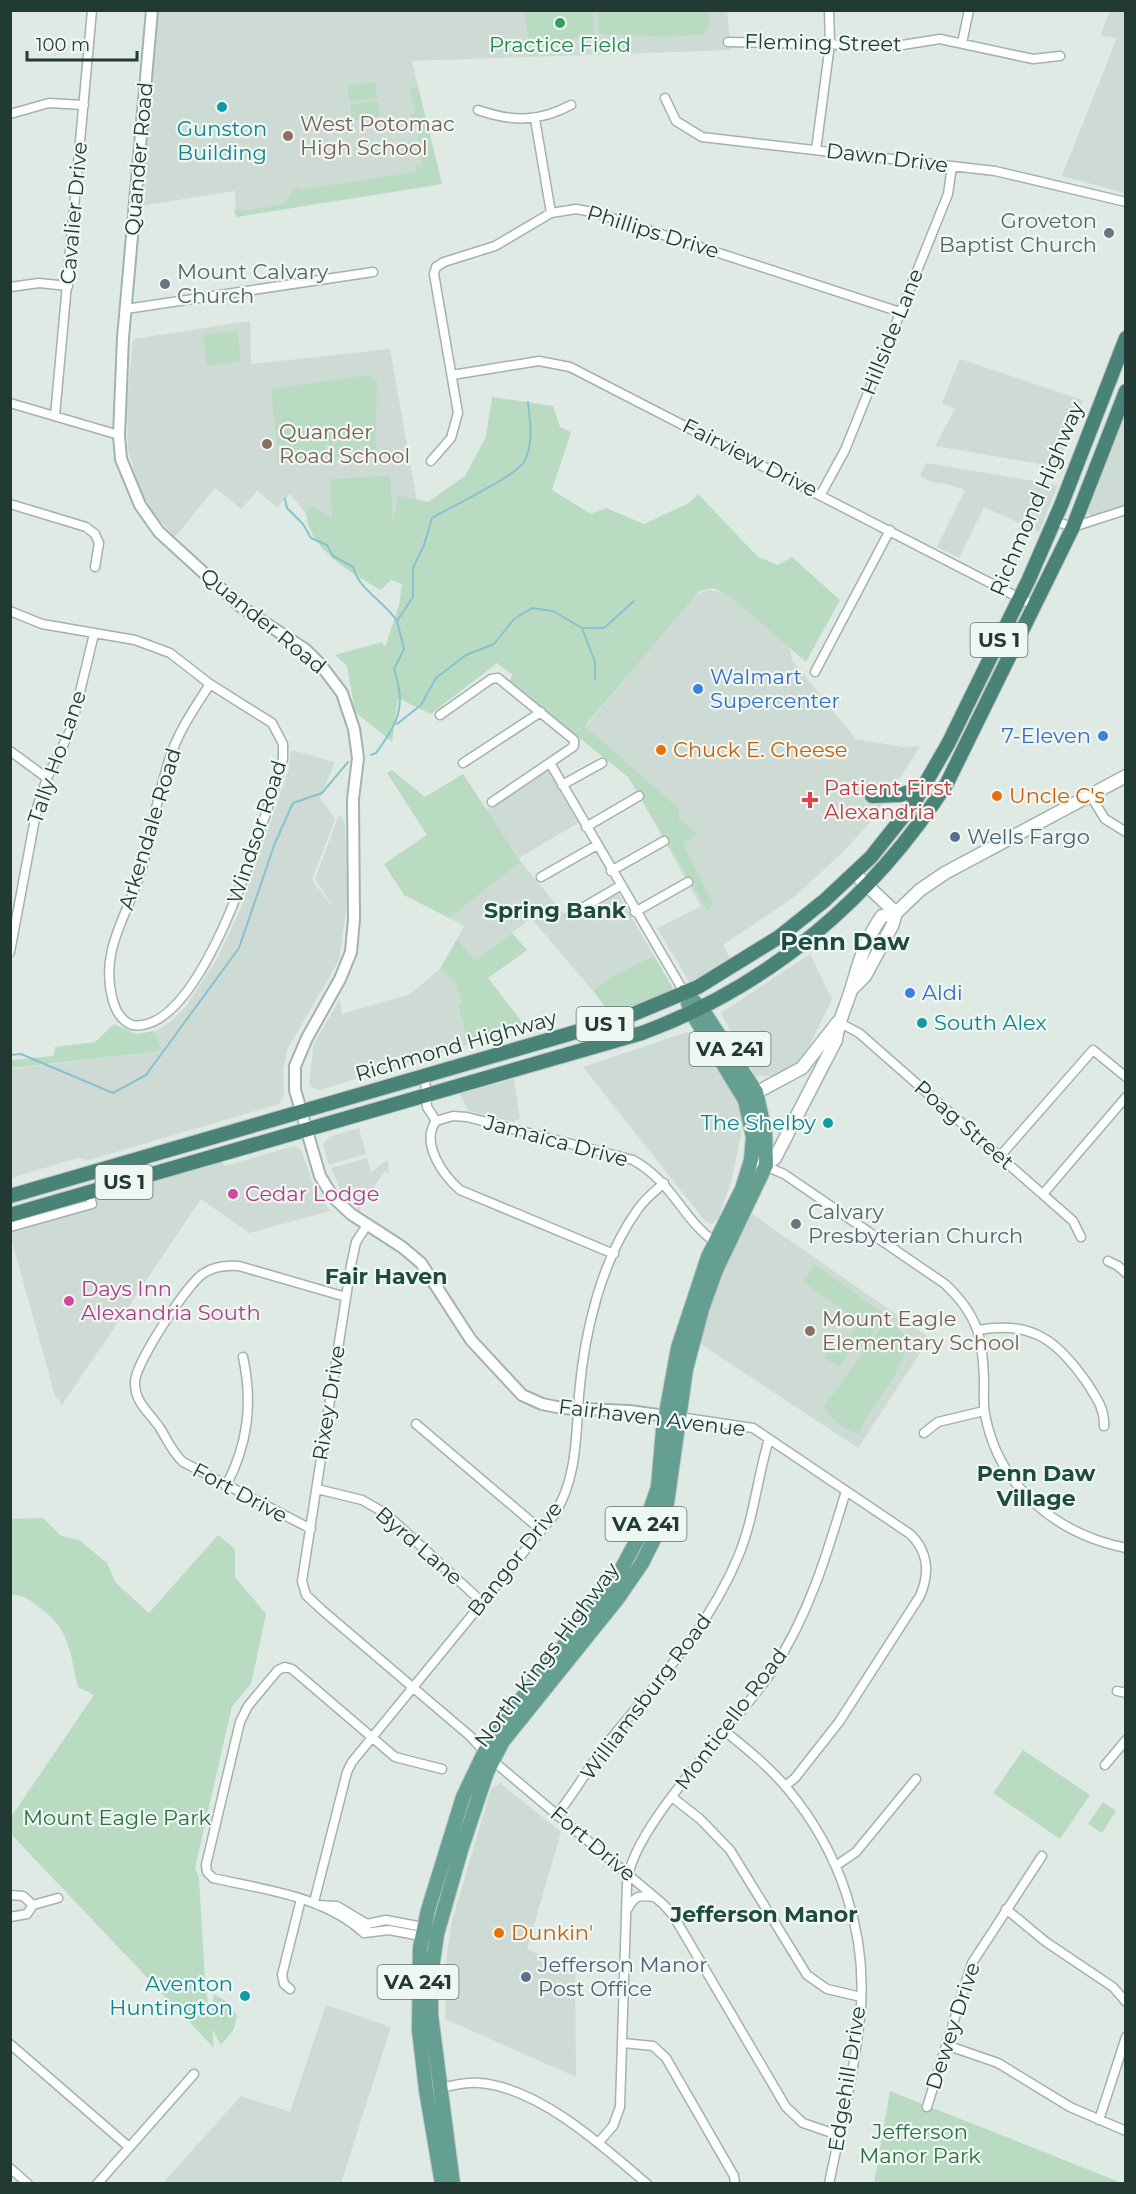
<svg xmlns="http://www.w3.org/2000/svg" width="1136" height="2194" viewBox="0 0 1136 2194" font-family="Montserrat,sans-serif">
	<rect width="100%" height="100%" fill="#dfeae5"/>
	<path fill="#cedad4" d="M 157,11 L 727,11 L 731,50 L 412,61 L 442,184 L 236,217 L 235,191 L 140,206 Z
		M 1110,11 L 1125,11 L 1125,193 L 1062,176 L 1117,38 L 1100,36 Z
		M 250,321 L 251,364 L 390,349 L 423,535 L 348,565 L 290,494 L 277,507 L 257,491 L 241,509 L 215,488 L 175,537 L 156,516 L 140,491 L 128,449 L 127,403 L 133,339 Z
		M 960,359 L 1083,400 L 1057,467 L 935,446 L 955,409 L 942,403 Z
		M 1125,412 L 1125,505 L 1093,517 L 1087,512 Z
		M 926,463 L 1058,485 L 1039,532 L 984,507 L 959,558 L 937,547 L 965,490 L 947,484 L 931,482 L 920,476 Z
		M 709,590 L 726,593 L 784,640 L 789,646 L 792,660 L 856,739 L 903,747 L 920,746 L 878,813 L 845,850 L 794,897 L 723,945 L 734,964 L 690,983 L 657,928 L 701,906 L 627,774 L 579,735 L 685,605 L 697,594 Z
		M 291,750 L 335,762 L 320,798 L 335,819 L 312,880 L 335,910 L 315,879 L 339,814 L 345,823 L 347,904 L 339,960 L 288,1048 L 283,1070 L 284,1096 L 279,1104 L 89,1160 L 78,1158 L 11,1178 L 11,1069 L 162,1051 L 153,1033 L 172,1021 L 187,1005 L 217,959 L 241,908 L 289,769 Z
		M 547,768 L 578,823 L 519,858 L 486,810 Z
		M 521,862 L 569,920 L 618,893 L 654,956 L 613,976 L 593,991 L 531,918 L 475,961 L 457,939 L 464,926 L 449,918 Z
		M 810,954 L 832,999 L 803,1059 L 776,1076 L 755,1076 L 721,1013 Z
		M 440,969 L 456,984 L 461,1002 L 458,1008 L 469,1044 L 320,1090 L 313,1088 L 309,1083 L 314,1043 L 340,999 L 342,1014 L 410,994 Z
		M 687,1032 L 698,1037 L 717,1063 L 733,1090 L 741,1114 L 741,1136 L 731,1182 L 718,1219 L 712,1224 L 705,1221 L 583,1067 Z
		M 514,1079 L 520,1118 L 513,1122 L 469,1111 L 460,1094 Z
		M 359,1128 L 366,1154 L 329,1165 L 323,1145 L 329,1137 Z
		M 294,1146 L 301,1150 L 314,1186 L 330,1211 L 249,1233 L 201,1199 L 62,1405 L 55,1396 L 11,1238 L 10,1221 L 92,1196 L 93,1200 L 101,1198 L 114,1190 L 176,1171 L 222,1162 L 225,1166 Z
		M 367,1158 L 371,1172 L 388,1159 L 389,1175 L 385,1171 L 359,1210 L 341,1191 L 331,1168 Z
		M 752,1214 L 930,1338 L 858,1448 L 698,1342 L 722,1272 Z
		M 500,1783 L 561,1832 L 527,1949 L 575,1972 L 576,2077 L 445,2019 L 445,1969 L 452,1921 L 491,1789 Z
		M 326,2005 L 391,2027 L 341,2183 L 163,2183 L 241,2096 L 290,2112 Z"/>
	<path fill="#b8dbc2" d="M 525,11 L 592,11 L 595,36 L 529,43 Z
		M 598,11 L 709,11 L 709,26 L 704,34 L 663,37 L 599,34 Z
		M 375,82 L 377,98 L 350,102 L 347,86 Z
		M 410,88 L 418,88 L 442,184 L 236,217 L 234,209 L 246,211 L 285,204 L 296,186 L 300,190 L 416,172 L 416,166 L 422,165 L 416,118 L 410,118 L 409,115 L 415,112 Z
		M 378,101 L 380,117 L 353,121 L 350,105 Z
		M 237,331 L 241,361 L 207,366 L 203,335 Z
		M 370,375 L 377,381 L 375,452 L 331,457 L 329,444 L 325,445 L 327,458 L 279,463 L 271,389 Z
		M 492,397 L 553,406 L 560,427 L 571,432 L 552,490 L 591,514 L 606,508 L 644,524 L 689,503 L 698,494 L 758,557 L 778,565 L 792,557 L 840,600 L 806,662 L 729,595 L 713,588 L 699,591 L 585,726 L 679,809 L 679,819 L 698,835 L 683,843 L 712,901 L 710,909 L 707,910 L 629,778 L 509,681 L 513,675 L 497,663 L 431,714 L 398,698 L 392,742 L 355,712 L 347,666 L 335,655 L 382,642 L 385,647 L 399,605 L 402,584 L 391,580 L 381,590 C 351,573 306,548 306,510 L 314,507 L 332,519 L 330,479 L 390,476 L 393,523 L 399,496 L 428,502 L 465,476 L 486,437 Z
		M 392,770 L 425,797 L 463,774 L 521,862 L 449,918 L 404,895 L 384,864 L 427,835 L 387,773 Z
		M 512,933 L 527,950 L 488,978 L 526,1027 L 469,1044 L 458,1007 L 461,1002 L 456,984 L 440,969 L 457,939 L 475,961 Z
		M 654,956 L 672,986 L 672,992 L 613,1017 L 593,991 L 613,976 Z
		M 114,1024 L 136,1034 L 154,1031 L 162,1051 L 11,1068 L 11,1060 L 54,1056 L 55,1047 L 95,1042 Z
		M 814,1264 L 880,1311 L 909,1339 C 905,1354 899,1368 891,1382 C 880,1400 865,1413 859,1434 C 843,1428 833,1421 824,1407 L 880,1329 L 861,1316 L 858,1321 L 804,1282 Z
		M 862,1319 L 875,1328 L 862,1348 L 848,1339 Z
		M 838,1337 L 853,1346 L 839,1367 L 824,1358 Z
		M 43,1518 L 61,1536 L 79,1540 L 107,1563 L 116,1583 L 149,1613 L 218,1535 L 235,1549 L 235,1577 L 266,1614 L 251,1684 L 232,1706 L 195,1868 L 199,1878 L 205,1981 L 210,2020 L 214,1994 L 229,2003 L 237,2016 L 234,2029 L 221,2045 L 212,2029 L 214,2048 L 11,1834 L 11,1817 L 94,1695 L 78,1687 C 70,1653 70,1629 40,1608 C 30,1600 24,1595 11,1595 L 11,1519 Z
		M 1023,1750 L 1090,1795 L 1060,1839 L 993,1793 Z
		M 1103,1802 L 1116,1811 L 1102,1833 L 1088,1824 Z
		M 890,2091 L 1122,2183 L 874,2184 Z"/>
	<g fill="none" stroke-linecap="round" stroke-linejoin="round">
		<path stroke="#88c2ce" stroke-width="2" d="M 285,499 L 287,508 L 303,524 L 311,538 L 327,545 L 333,556 L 353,567 C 359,590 384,601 397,621
			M 582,628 L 604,628 L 634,601
			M 397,724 L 421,705 L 436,678 L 466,655 L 494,644 L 514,619 L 532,608 L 553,611 L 582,628 L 595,662 L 595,679
			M 371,755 L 376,753 C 398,722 407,707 394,669 L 404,649 L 397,621 L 413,597 L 413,568 L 424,545 L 432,518 C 452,506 513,478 524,462 C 534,444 530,421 528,402
			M 10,1055 L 21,1054 L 113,1093 L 146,1075 L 239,948 L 275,843 L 293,803 L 322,793 L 348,762"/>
		<g stroke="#a2b2ac" stroke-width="11">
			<path id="minor" d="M 728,42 L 896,46 L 940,39 L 1033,59 L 1060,56
				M 962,43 L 969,10
				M 665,98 L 676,121 L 702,137 L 995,171 L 1126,202
				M 478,110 C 512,122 539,122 571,105
				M 10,114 L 49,103 L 84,105
				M 535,119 L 551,213
				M 816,150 L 830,44 L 829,10
				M 10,287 L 39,283 L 68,286
				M 126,309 L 373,272
				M 452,375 L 539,361 L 570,367 L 1035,606
				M 10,403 L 119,435
				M 55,416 L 92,10
				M 431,461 L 451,438 L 458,413 L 434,274 L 436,267 L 444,262 L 495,246 L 551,213 L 576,209 L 593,212 L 900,312
				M 821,494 L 845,450 L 948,194 L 952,166
				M 10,504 L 86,527 L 95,534 L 99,543 L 95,567
				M 1054,521 L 1073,527 L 1126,510
				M 10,611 L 42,624 L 135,640 L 170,653 L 210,684 L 272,723 L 283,744 L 283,759 C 266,813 204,1036 132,1025 C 120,1020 115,1010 112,997 C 100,949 128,915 141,871 C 152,832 158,790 172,752 C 181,727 196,706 210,684
				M 815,672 L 890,530
				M 440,715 L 491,679 L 498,678 L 574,740 L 574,746 L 570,749 L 492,802
				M 10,751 L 47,778
				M 463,763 L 541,712
				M 550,763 L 684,992
				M 562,785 L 602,763
				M 1090,795 L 1105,819 L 1126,832
				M 586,827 L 639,796
				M 611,871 L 664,841
				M 541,877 L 597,845
				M 635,912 L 688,882
				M 570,915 L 620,886
				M 10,952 L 37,808 L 47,778 L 71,729 L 94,634
				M 838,1022 L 859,1033 L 1073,1221 L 1081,1237
				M 425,1077 L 427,1107 L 436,1121
				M 436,1121 L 453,1116 L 467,1117 L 633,1160 C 674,1183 682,1219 715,1242
				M 436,1121 C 420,1143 443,1175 460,1190 L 614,1254
				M 1001,1155 L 1093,1050 L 1126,1077
				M 751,1160 L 784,1174 L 945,1284 C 978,1315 983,1338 984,1382 C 984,1393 983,1404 985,1414 C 998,1486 1056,1534 1126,1548
				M 1043,1194 L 1126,1097
				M 367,1225 L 356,1242 L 351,1265 L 302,1581 L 306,1595 L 322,1610 L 470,1736 L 492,1760 L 663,1904 L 673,1915 L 786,2107 L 803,2123 L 838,2135
				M 10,1227 L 92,1204 L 89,1193
				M 1108,1261 L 1118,1266 L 1126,1273
				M 978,1330 C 1032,1320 1058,1341 1087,1383 C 1096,1397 1105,1409 1104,1426
				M 679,1417 L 753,1428 L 910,1534 C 928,1551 930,1573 920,1596 L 839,1722 L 795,1778 L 785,1786
				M 416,1424 L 541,1530
				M 924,1433 L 938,1422 L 984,1411
				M 226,1486 C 248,1444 253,1403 243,1357
				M 317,1489 L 362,1500 L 385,1513 L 482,1602
				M 311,1529 L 183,1462 C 172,1452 168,1441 160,1428 C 149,1412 134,1402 135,1381 C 137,1361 187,1284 204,1273 C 215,1266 226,1265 239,1266 L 346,1297
				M 1117,1691 L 1126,1693
				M 726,1732 C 747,1749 768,1766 786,1787 C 840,1851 869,1934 860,2018 C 854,2074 840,2129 829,2184
				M 1105,1765 L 1126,1740
				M 672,1797 L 700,1819 L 730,1850 L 807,1975 L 827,1989 L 861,1997
				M 557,1814 C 574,1794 586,1771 602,1750 C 651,1688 707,1632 738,1557 C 754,1519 757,1478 769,1439
				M 837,1865 L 856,1852 L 916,1779
				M 10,1895 L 23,1896 L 33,1905 L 58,1898
				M 314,1902 L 347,1772 L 352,1762 L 554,1515 C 577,1479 576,1436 579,1395 C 584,1334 601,1260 638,1209 C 645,1199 655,1191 664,1183
				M 318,1905 L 337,1906 L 367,1924
				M 628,1908 C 635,1895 640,1895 654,1897
				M 1006,1909 L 1046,1942 L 1113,1987 L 1126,2002
				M 10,1917 L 27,1914 L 33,1905
				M 364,1933 C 324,1896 265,1890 213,1878 L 207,1872 L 206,1865 L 240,1722 L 248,1706 L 278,1670 L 285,1667 L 292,1669 L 395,1757 L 442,1769
				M 364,1933 L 367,1924 L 386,1920 L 423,1927
				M 364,1933 L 389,1930 L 421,1936
				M 290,1989 L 284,1984 L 282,1975 L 301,1899
				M 623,2043 L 653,2046 L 666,2058 L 734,2176 L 735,2184
				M 10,2044 L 129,2147
				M 946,2045 L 998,2063 L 1070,2107 L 1126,2131
				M 439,2088 C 452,2086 466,2081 480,2083 C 539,2088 603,2146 647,2184
				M 927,2107 L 972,1963 L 1042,1856
				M 1099,2120 L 1126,2037
				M 599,2142 L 613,2126 L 620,2107 L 627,1884 C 630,1827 738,1723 772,1671 C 809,1615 827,1554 846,1491
				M 10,2168 L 28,2184
				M 97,2184 L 194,2074"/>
		</g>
		<g stroke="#a2b2ac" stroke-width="14">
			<path id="tertiary" d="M 152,10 L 123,338 L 119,435 L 121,459 L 140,505 L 159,532 L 240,606 L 306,650 L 320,664 L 342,693 L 354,729 L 358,758 L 353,799 L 354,919 L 351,952 L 340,979 L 307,1038 L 295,1066 L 295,1090 L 320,1176 L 333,1197 L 351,1214 L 402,1247 L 421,1263 L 471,1340 L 522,1395 L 542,1404 L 562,1408 L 629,1411 L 673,1417"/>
		</g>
		<g stroke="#9fb5ae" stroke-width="15">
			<path id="secondary" d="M 854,873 L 896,913
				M 851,990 L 865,976 L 892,926 L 896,913 L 920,890 L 945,873 L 1126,776
				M 750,1096 L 802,1068 L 838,1022
				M 766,1165 L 775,1158 L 836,1040 C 838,1021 846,1007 851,990 C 859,963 865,940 882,916 L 896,913"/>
		</g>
		<g stroke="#bcc4c2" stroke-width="16">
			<path id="primary" d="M 442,2184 L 426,2090 L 419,2030 L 420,1948 L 428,1910 L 463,1797 L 485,1751 L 503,1722 L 615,1581 L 645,1525 L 658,1487 L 663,1430 L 678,1348 L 708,1257 L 742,1189 L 751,1160 L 753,1137 L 745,1100 L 692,1013 L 688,1003
				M 453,2184 L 431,2015 L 431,1975 L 437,1934 L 461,1850 L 487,1772 L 503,1741 L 618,1598 L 642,1563 L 655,1537 L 667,1503 L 686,1369 L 702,1309 L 716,1270 L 766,1165 L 765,1132 L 756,1092 L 702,1009 L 684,992"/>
		</g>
		<g stroke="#bcc4c2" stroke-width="16">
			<path id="trunk" d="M 872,796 L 900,795 L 924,787
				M 10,1196 L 624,1018 L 698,987 L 779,937 L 824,901 L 871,857 L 914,803 L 948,744 L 1029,579 L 1062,503 L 1126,338
				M 10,1215 L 642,1033 C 770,986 874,897 947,783 L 1073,527 L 1126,391"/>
		</g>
		<use href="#minor" stroke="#fff" stroke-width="8"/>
		<use href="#tertiary" stroke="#fff" stroke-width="10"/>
		<use href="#secondary" stroke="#fff" stroke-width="12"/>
		<use href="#primary" stroke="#659f91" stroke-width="14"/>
		<use href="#trunk" stroke="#498276" stroke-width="14"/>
		<path stroke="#5b756f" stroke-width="2" stroke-dasharray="12 6" stroke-linecap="butt" d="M 301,2184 L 301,2183"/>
	</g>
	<circle fill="#2e9e5b" stroke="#eff7f3" stroke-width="2" cx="560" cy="23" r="6"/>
	<g fill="#0f9aa8" stroke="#eff7f3" stroke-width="2">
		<circle cx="222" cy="107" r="6"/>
		<circle cx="922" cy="1023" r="6"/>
		<circle cx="828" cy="1123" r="6"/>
		<circle cx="245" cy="1996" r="6"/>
	</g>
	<g fill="#8d6e63" stroke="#eff7f3" stroke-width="2">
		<circle cx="288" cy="136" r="6"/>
		<circle cx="267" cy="444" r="6"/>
		<circle cx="810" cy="1331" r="6"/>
	</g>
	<g fill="#6b7280" stroke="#eff7f3" stroke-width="2">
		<circle cx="1109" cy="233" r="6"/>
		<circle cx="165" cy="284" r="6"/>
		<circle cx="796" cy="1224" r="6"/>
	</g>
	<g fill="#3f7fe0" stroke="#eff7f3" stroke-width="2">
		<circle cx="698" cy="689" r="6"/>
		<circle cx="1103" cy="736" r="6"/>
		<circle cx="910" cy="993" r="6"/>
	</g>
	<g fill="#e8710a" stroke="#eff7f3" stroke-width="2">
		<circle cx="661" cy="750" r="6"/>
		<circle cx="997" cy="796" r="6"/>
		<circle cx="499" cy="1933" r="6"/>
	</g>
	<path fill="#e0444e" stroke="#eff7f3" stroke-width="2" d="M807 791h6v6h6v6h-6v6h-6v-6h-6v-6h6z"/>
	<g fill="#5c6f8a" stroke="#eff7f3" stroke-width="2">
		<circle cx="955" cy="837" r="6"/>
		<circle cx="526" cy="1977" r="6"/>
	</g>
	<g fill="#d1479c" stroke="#eff7f3" stroke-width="2">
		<circle cx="233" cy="1194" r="6"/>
		<circle cx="69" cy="1301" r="6"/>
	</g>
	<g text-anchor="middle" stroke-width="4.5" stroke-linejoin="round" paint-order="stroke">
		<g fill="#eff7f3" stroke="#5f736d" stroke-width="1.5">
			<rect x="970.5" y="623" width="57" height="34" rx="4.5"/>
			<rect x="576.5" y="1007" width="57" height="34" rx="4.5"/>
			<rect x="689.5" y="1032" width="81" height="34" rx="4.5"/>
			<rect x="95.5" y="1165" width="57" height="34" rx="4.5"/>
			<rect x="605.5" y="1507" width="81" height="34" rx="4.5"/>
			<rect x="377.5" y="1965" width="81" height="34" rx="4.5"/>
		</g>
		<g font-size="20" font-weight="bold" fill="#213a33">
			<text x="999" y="647">US 1</text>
			<text x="605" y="1031">US 1</text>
			<text x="730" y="1056">VA 241</text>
			<text x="124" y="1189">US 1</text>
			<text x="646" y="1531">VA 241</text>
			<text x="418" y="1989">VA 241</text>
		</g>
		<g font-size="21" fill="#213a33" stroke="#eff7f3">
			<text transform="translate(823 43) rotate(1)" y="7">Fleming Street</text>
			<text transform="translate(887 158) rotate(7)" y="7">Dawn Drive</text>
			<text transform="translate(139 159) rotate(-85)" y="7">Quander Road</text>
			<text transform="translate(74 213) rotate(-85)" y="7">Cavalier Drive</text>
			<text transform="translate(653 232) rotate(17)" y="7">Phillips Drive</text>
			<text transform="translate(892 332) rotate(-68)" y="7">Hillside Lane</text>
			<text transform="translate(750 458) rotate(27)" y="7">Fairview Drive</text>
			<text transform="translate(1037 499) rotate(-67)" y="7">Richmond Highway</text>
			<text transform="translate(263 621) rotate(39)" y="7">Quander Road</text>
			<text transform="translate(57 757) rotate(-71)" y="7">Tally Ho Lane</text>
			<text transform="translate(150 829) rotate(-73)" y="7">Arkendale Road</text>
			<text transform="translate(257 832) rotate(-72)" y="7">Windsor Road</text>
			<text transform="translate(456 1046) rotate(-16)" y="7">Richmond Highway</text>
			<text transform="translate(964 1125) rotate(41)" y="7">Poag Street</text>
			<text transform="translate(556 1141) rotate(15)" y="7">Jamaica Drive</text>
			<text transform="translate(329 1403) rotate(-81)" y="7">Rixey Drive</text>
			<text transform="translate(652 1418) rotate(7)" y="7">Fairhaven Avenue</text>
			<text transform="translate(240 1493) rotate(28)" y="7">Fort Drive</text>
			<text transform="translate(419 1546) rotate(41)" y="7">Byrd Lane</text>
			<text transform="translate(515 1559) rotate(-52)" y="7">Bangor Drive</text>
			<text transform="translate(547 1655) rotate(-53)" y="7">North Kings Highway</text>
			<text transform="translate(646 1697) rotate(-53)" y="7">Williamsburg Road</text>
			<text transform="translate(731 1719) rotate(-53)" y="7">Monticello Road</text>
			<text transform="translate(593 1844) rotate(40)" y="7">Fort Drive</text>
			<text transform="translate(953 2026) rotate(-72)" y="7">Dewey Drive</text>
			<text transform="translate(847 2079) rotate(-81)" y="7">Edgehill Drive</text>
		</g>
		<g font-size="21" fill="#27864d" stroke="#eff7f3">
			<text x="560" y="52">Practice Field</text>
		</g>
		<g font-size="21" fill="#785e54" stroke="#eff7f3" text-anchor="start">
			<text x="300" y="131">West Potomac<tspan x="300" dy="24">High School</tspan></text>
			<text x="279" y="439">Quander<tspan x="279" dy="24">Road School</tspan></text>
			<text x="822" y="1326">Mount Eagle<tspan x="822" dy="24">Elementary School</tspan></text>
		</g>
		<g font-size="21" fill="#0d838f" stroke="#eff7f3" text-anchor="end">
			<text x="222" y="136" text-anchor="middle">Gunston<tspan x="222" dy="24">Building</tspan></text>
			<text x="934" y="1030" text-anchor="start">South Alex</text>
			<text x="816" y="1130">The Shelby</text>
			<text x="233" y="1991">Aventon<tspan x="233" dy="24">Huntington</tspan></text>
		</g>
		<g font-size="21" fill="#5b616d" stroke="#eff7f3" text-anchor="start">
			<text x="1097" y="228" text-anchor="end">Groveton<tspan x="1097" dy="24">Baptist Church</tspan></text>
			<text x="177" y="279">Mount Calvary<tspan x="177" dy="24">Church</tspan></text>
			<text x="808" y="1219">Calvary<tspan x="808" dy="24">Presbyterian Church</tspan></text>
		</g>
		<g font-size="21" fill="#366cbe" stroke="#eff7f3" text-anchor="start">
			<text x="710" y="684">Walmart<tspan x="710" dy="24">Supercenter</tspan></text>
			<text x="1091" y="743" text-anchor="end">7-Eleven</text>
			<text x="922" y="1000">Aldi</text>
		</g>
		<g font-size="21" fill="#c56008" stroke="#eff7f3" text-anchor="start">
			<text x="673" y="757">Chuck E. Cheese</text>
			<text x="1009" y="803">Uncle C's</text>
			<text x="511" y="1940">Dunkin'</text>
		</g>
		<g font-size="21" fill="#be3a42" stroke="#eff7f3" text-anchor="start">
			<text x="824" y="795">Patient First<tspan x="824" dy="24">Alexandria</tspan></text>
		</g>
		<g font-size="21" fill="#4e5e75" stroke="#eff7f3" text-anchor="start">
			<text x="967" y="844">Wells Fargo</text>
			<text x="538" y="1972">Jefferson Manor<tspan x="538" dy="24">Post Office</tspan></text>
		</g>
		<g font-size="21" fill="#b23c85" stroke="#eff7f3" text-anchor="start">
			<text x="245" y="1201">Cedar Lodge</text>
			<text x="81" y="1296">Days Inn<tspan x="81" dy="24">Alexandria South</tspan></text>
		</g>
		<g font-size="21" fill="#2c6f47" stroke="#eff7f3">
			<text x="117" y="1825">Mount Eagle Park</text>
			<text x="920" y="2139">Jefferson<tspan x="920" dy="24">Manor Park</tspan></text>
		</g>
		<g font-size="22" font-weight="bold" fill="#1d4b41" stroke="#eff7f3">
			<text x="555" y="918">Spring Bank</text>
			<text x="386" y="1284">Fair Haven</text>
			<text x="1036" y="1481">Penn Daw<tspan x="1036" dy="25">Village</tspan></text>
			<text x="764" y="1922">Jefferson Manor</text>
		</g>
		<g font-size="24" font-weight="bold" fill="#1d4b41" stroke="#eff7f3">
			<text x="845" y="950">Penn Daw</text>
		</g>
	</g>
	<rect width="1136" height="2194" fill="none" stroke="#213a33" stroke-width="24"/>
	<path d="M27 51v9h110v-9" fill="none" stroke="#213a33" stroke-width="3"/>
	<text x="36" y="51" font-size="18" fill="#213a33" stroke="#eff7f3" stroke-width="4.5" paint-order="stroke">100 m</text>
</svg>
